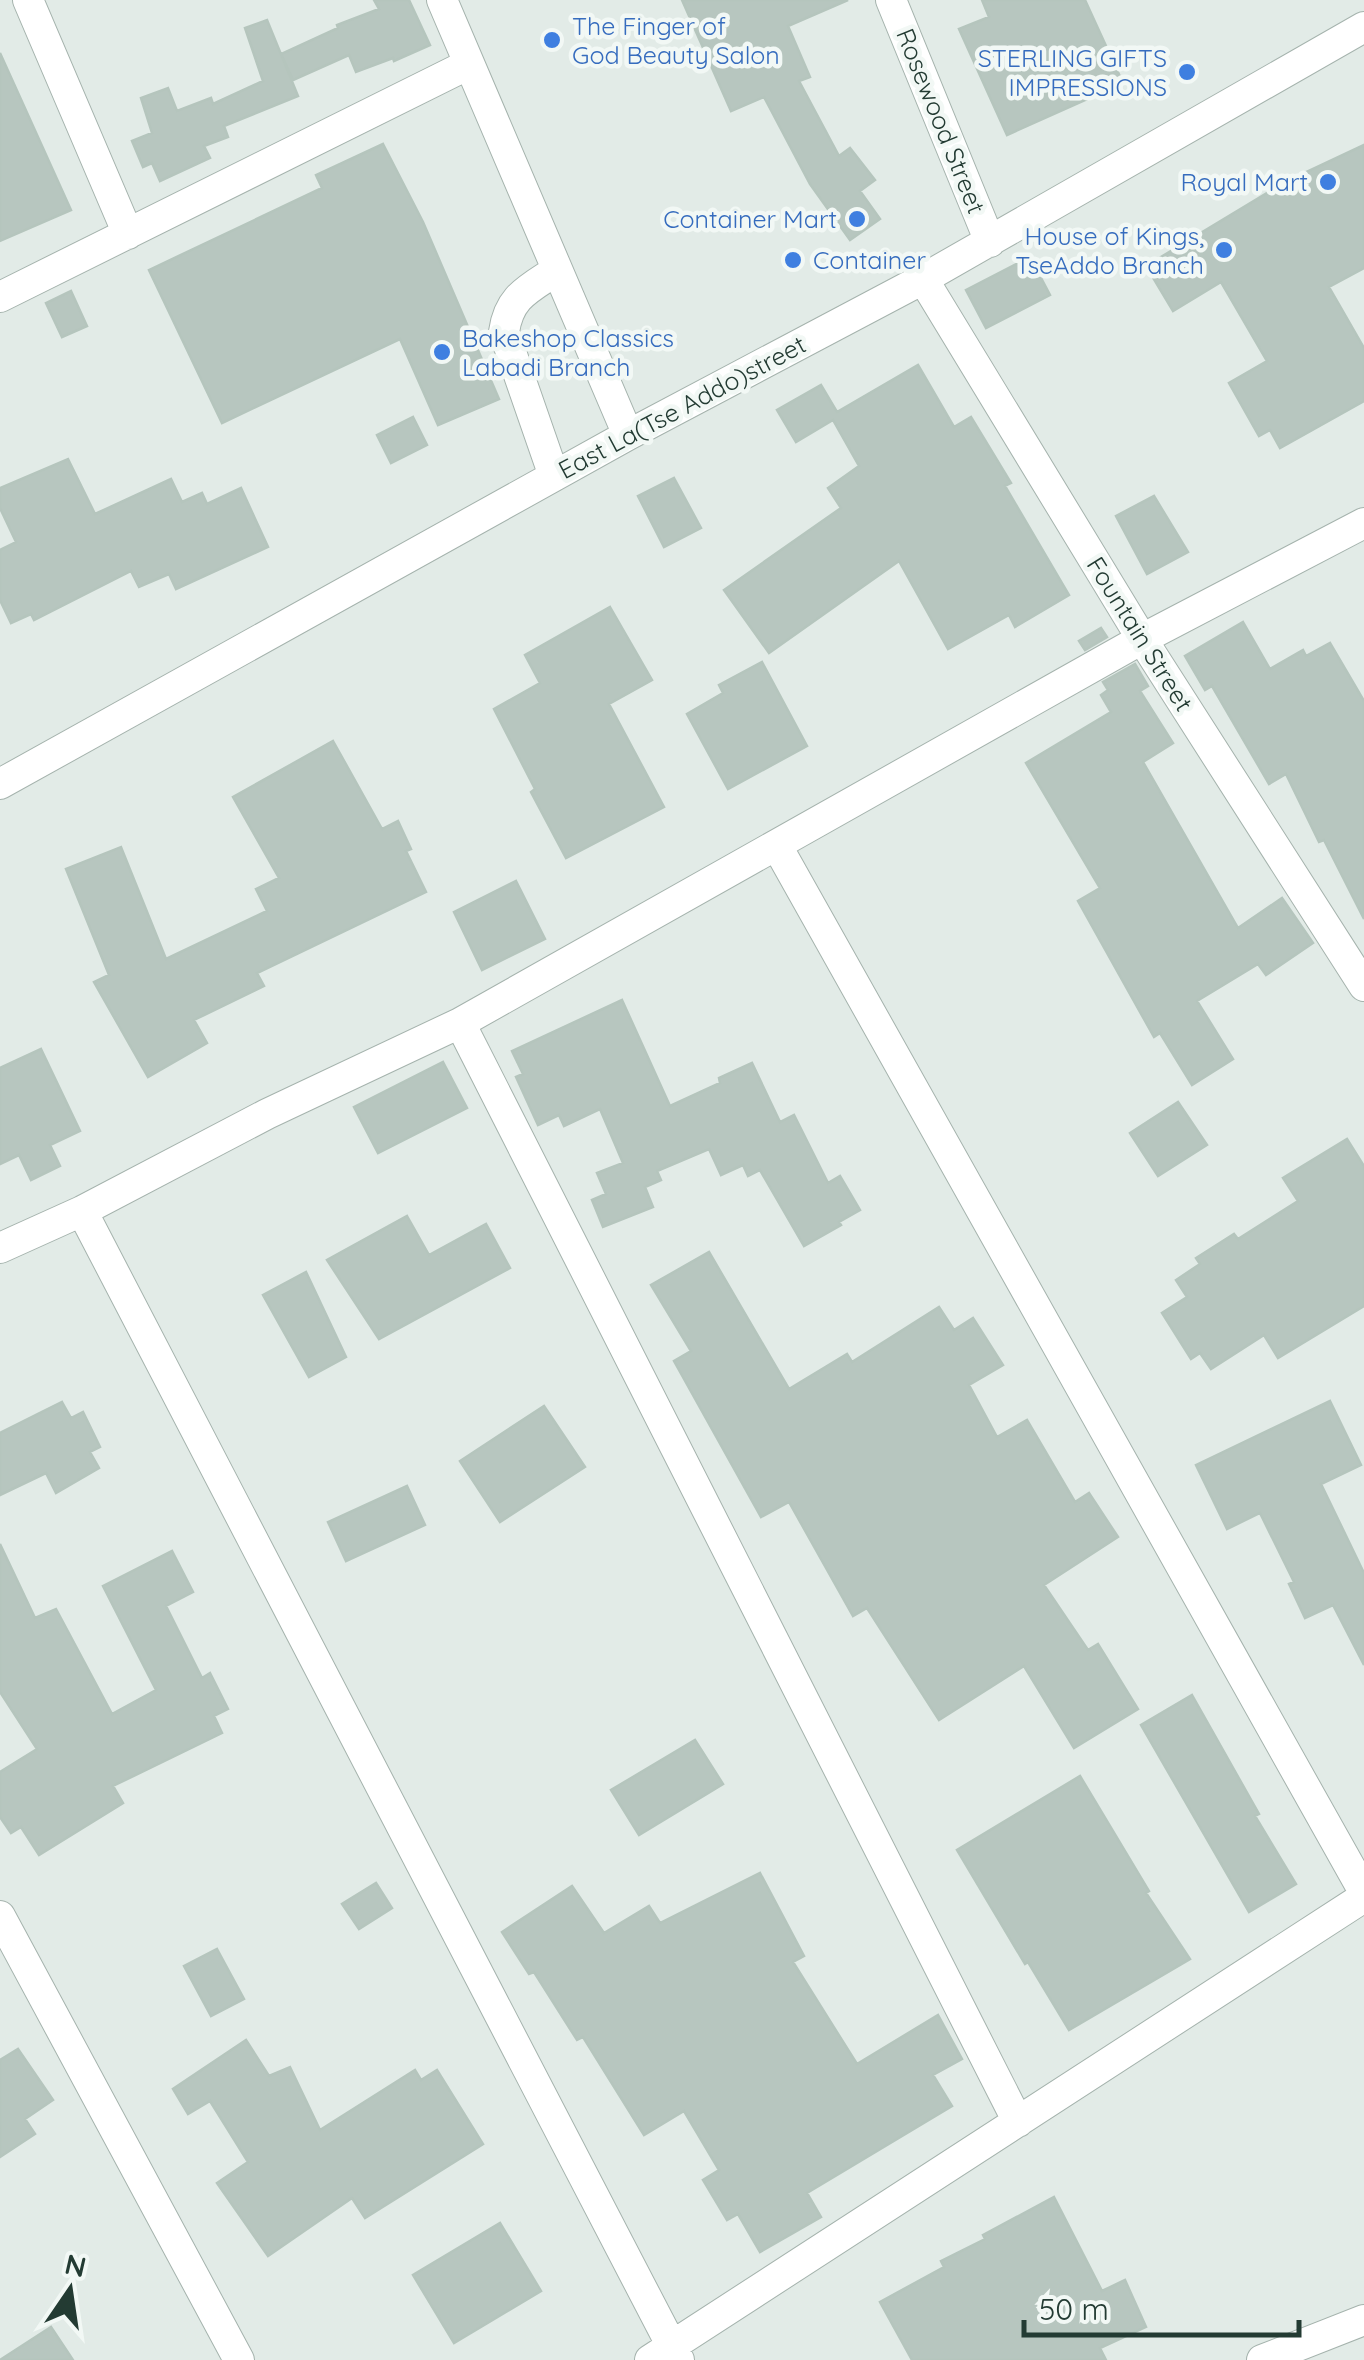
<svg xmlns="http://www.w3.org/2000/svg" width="1364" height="2360" viewBox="0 0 1364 2360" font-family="Quicksand,sans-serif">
	<rect width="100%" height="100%" fill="#e2ebe7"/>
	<path fill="#b7c6bf" stroke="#b5c5bd" stroke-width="2.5" d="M 374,0 L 409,0 L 430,45 L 394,61 L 393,58 L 356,72 L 349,55 L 293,80 L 281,54 L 338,28 L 337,25 L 379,9 Z
		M 682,0 L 848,0 L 788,26 L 810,77 L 799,81 L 839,156 L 850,148 L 875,180 L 860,191 L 880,219 L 850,240 L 810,184 L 764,97 L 731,111 Z
		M 982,0 L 1085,0 L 1123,83 L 1007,135 L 959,29 L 989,17 Z
		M 267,20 L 298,96 L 224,126 L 228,137 L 204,146 L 210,158 L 160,181 L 152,163 L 143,167 L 132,141 L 152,133 L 141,98 L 168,88 L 177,111 L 211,98 L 213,104 L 263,81 L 245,28 Z
		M 0,53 L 71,210 L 0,241 Z
		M 383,144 L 423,222 L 499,399 L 438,425 L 400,339 L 222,423 L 149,270 L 322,188 L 316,175 Z
		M 1364,145 L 1364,268 L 1329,287 L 1364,348 L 1364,401 L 1280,448 L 1270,430 L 1259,436 L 1229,383 L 1267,361 L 1221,282 L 1173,311 L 1146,266 L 1287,181 Z
		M 1030,257 L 1050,295 L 986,328 L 966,290 Z
		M 71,291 L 87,326 L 62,337 L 46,303 Z
		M 918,365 L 954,427 L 971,417 L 1011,483 L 1005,486 L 1069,595 L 1015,627 L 1009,615 L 948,649 L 899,561 L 769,653 L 724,590 L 841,508 L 828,488 L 859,466 L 833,420 L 796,442 L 777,410 L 821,385 L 837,412 Z
		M 413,417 L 427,445 L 391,463 L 377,435 Z
		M 68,459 L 95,514 L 171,479 L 182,502 L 202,493 L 207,504 L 241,488 L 268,547 L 176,589 L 169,574 L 139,587 L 131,571 L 34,620 L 31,614 L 11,623 L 0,600 L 0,550 L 16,542 L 0,508 L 0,488 Z
		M 674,478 L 701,528 L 664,547 L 638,496 Z
		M 1154,496 L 1188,552 L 1147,574 L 1116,516 Z
		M 610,607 L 652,680 L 609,704 L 664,807 L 566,858 L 531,792 L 535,789 L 494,709 L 540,683 L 525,655 Z
		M 1243,622 L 1270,669 L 1303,650 L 1306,656 L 1330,643 L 1364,701 L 1364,919 L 1324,840 L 1319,842 L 1286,774 L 1269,784 L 1212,686 L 1205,690 L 1185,656 Z
		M 1101,628 L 1107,637 L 1085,650 L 1079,641 Z
		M 762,662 L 807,746 L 728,789 L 687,714 L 723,693 L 719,685 Z
		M 1135,664 L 1148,686 L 1140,691 L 1173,743 L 1143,762 L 1238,928 L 1282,898 L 1313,943 L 1266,975 L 1258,964 L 1197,1001 L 1233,1059 L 1192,1085 L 1160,1033 L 1154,1037 L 1078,901 L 1100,888 L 1026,763 L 1111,712 L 1101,695 L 1108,690 L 1103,682 Z
		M 333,741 L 382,829 L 398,821 L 411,849 L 406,851 L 426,892 L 257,973 L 264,986 L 194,1020 L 207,1043 L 148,1077 L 94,982 L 109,975 L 66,869 L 121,847 L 166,959 L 267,911 L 256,889 L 279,878 L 233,797 Z
		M 516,881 L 545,939 L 482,970 L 454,912 Z
		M 622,1000 L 670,1106 L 720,1083 L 719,1078 L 752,1063 L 780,1122 L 794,1115 L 828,1183 L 840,1176 L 860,1210 L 839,1222 L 841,1225 L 804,1246 L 760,1170 L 748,1176 L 743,1165 L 721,1175 L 709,1149 L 657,1171 L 661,1180 L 645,1187 L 653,1207 L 603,1227 L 592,1200 L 606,1194 L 597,1173 L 623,1163 L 600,1109 L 564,1126 L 559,1115 L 538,1125 L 516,1077 L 523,1074 L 512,1051 Z
		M 41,1049 L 80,1131 L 50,1145 L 60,1166 L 31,1180 L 19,1155 L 0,1164 L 0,1068 Z
		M 443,1062 L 467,1108 L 378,1153 L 354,1107 Z
		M 1178,1102 L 1207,1145 L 1158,1176 L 1130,1133 Z
		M 1347,1139 L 1364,1166 L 1364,1306 L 1278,1358 L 1264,1335 L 1211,1369 L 1200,1353 L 1191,1359 L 1162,1313 L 1187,1297 L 1176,1280 L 1200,1264 L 1196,1258 L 1234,1234 L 1238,1239 L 1298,1201 L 1283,1178 Z
		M 407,1216 L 429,1255 L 486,1224 L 510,1268 L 379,1339 L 327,1260 Z
		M 709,1252 L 789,1389 L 847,1354 L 852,1362 L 939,1307 L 954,1330 L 973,1318 L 1003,1365 L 969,1385 L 997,1437 L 1027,1420 L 1075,1502 L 1089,1493 L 1118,1537 L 1044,1585 L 1088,1650 L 1098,1644 L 1138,1709 L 1074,1748 L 1024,1666 L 939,1720 L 867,1608 L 853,1616 L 789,1502 L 761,1517 L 674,1361 L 691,1351 L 651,1285 Z
		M 306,1272 L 346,1357 L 309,1377 L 263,1295 Z
		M 1330,1401 L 1361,1465 L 1321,1484 L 1364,1573 L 1364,1665 L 1333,1605 L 1305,1618 L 1289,1584 L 1294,1582 L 1260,1513 L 1227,1529 L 1196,1465 Z
		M 62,1402 L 71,1418 L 83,1412 L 100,1447 L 90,1452 L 99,1468 L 56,1493 L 46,1473 L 0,1495 L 0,1433 Z
		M 544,1406 L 585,1467 L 500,1522 L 460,1461 Z
		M 407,1486 L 425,1525 L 346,1561 L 328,1522 Z
		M 0,1544 L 35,1618 L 56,1609 L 112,1714 L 156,1690 L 103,1586 L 172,1551 L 193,1592 L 166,1606 L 202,1678 L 210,1673 L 228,1709 L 214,1716 L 222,1733 L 113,1786 L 123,1803 L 39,1855 L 21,1827 L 11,1833 L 0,1817 L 0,1772 L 37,1749 L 0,1692 Z
		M 1192,1695 L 1259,1814 L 1255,1816 L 1296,1884 L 1249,1912 L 1141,1725 Z
		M 695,1740 L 723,1784 L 639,1835 L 611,1790 Z
		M 1080,1776 L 1149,1891 L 1146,1893 L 1190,1959 L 1069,2030 L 1028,1962 L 1025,1964 L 957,1850 Z
		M 760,1873 L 804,1956 L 793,1962 L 857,2064 L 938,2015 L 962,2059 L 933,2075 L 952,2106 L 807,2193 L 821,2217 L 760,2252 L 738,2214 L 727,2220 L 703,2180 L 719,2170 L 684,2111 L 644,2135 L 583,2037 L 577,2040 L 534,1972 L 529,1974 L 502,1932 L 572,1886 L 604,1933 L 649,1906 L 660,1923 Z
		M 376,1883 L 392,1908 L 359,1929 L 342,1904 Z
		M 217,1949 L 244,1999 L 211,2016 L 184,1966 Z
		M 246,2040 L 269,2076 L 290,2067 L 320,2130 L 415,2070 L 421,2080 L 437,2070 L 483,2144 L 365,2218 L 352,2198 L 268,2256 L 217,2183 L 248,2162 L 210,2101 L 188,2114 L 173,2089 Z
		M 18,2049 L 53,2100 L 25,2119 L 35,2134 L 0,2157 L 0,2060 Z
		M 1054,2197 L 1102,2291 L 1125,2280 L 1146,2327 L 1100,2348 L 1106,2360 L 912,2360 L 880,2302 L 944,2267 L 941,2261 L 985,2239 L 983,2235 Z
		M 500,2223 L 541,2291 L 454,2343 L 413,2275 Z
		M 51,2327 L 73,2360 L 0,2360 Z"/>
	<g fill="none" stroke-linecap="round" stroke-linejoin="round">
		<g stroke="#a5b3ad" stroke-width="32">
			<path id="minor" d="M 28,0 L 128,234
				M 442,0 L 628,435
				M 891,0 L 990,242
				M 923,279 L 1142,639 L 1364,986
				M 0,297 L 469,64
				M 554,476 L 504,332 C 509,296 529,289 557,270
				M 0,784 L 628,435 L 923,279 L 1364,27
				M 777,846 L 1364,1892
				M 460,1023 L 1018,2122
				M 82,1211 L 679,2360
				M 0,1248 L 82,1211 L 267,1114 L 460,1023 L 1142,639 L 1364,523
				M 0,1916 L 239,2360
				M 650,2360 L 1364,1897
				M 1262,2360 L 1364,2320"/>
		</g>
		<use href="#minor" stroke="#fff" stroke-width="30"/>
	</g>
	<g fill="#3f7fe0" stroke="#f2f8f5" stroke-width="4">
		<circle cx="552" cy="40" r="10"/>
		<circle cx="1187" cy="72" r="10"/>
		<circle cx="1328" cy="182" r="10"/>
		<circle cx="857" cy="219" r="10"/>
		<circle cx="1224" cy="250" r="10"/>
		<circle cx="793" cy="260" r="10"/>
		<circle cx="442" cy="352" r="10"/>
	</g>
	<g text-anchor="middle" stroke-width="9" stroke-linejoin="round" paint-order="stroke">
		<g font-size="25" fill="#366cbe" stroke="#f2f8f5" text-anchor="end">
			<text x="572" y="35" text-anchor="start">The Finger of<tspan x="572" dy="29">God Beauty Salon</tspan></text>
			<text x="1167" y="67">STERLING GIFTS<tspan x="1167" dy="29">IMPRESSIONS</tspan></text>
			<text x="1308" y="191">Royal Mart</text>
			<text x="837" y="228">Container Mart</text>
			<text x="1204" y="245">House of Kings,<tspan x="1204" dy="29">TseAddo Branch</tspan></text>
			<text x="813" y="269" text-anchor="start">Container</text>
			<text x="462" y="347" text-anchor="start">Bakeshop Classics<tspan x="462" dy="29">Labadi Branch</tspan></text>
		</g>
		<g font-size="25" fill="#233b33" stroke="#f2f8f5">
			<text transform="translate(941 121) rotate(68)" y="9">Rosewood Street</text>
			<text transform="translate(682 407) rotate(-28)" y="9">East La(Tse Addo)street</text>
			<text transform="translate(1140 634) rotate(58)" y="9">Fountain Street</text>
		</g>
	</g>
	<g transform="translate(70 2290) rotate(13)" stroke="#f2f8f5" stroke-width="8" paint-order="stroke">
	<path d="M0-8L18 38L0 25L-18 38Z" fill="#233b33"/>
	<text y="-15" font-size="28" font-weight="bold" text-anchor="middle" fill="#233b33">N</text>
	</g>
	<path d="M1024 2320v15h275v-15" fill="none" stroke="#233b33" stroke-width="5"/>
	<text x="1039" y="2320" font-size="30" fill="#233b33" stroke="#f2f8f5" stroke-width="8" paint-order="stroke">50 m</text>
</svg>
